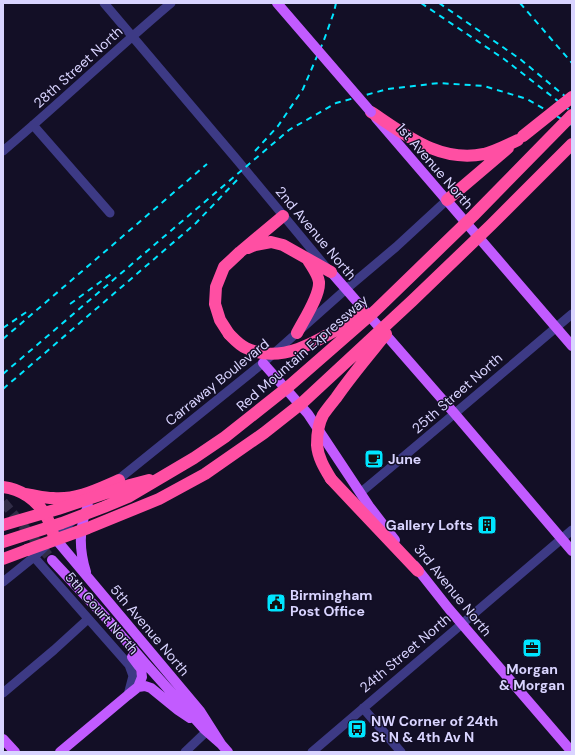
<svg xmlns="http://www.w3.org/2000/svg" width="575" height="755" viewBox="0 0 575 755" font-family="'DM Sans',sans-serif">
	<rect width="100%" height="100%" fill="#130f26"/>
	<g fill="none" stroke-linecap="round" stroke-linejoin="round">
		<path stroke="#312d47" stroke-width="10" stroke-dasharray="10 5" stroke-linecap="butt" d="M 3,502 L 52,560"/>
		<path stroke="#3d3a85" stroke-width="9" d="M 104,3 L 238,161 L 326,267
			M 33,125 L 110,213
			M 3,151 C 60,103 114,51 171,3
			M 114,483 L 263,363 L 345,290 L 396,247 L 447,200
			M 360,493 C 431,434 501,374 572,314
			M 34,557 L 129,665 L 133,676 L 128,695
			M 3,582 L 34,557 L 72,521
			M 3,693 L 54,650 L 88,619
			M 363,708 L 401,752
			M 185,752 L 207,731
			M 312,752 L 572,530"/>
		<path stroke="#c25bff" stroke-width="10" d="M 376,118 L 572,346
			M 331,272 L 455,414 L 572,551
			M 263,363 L 308,414 L 369,506 L 395,540
			M 54,537 L 200,711 L 221,744
			M 52,560 L 107,619 L 145,663 L 204,729 L 221,744 L 228,752
			M 415,566 L 449,609 L 572,752
			M 86,572 C 81,556 79,538 83,521 C 84,516 86,511 88,506
			M 132,657 L 141,669 L 142,677 L 138,687
			M 3,739 L 15,752
			M 60,752 L 128,695 L 138,687 L 145,686 L 151,688 L 178,710 L 190,718"/>
		<path stroke="#ff4fa3" stroke-width="12" d="M 371,112 C 406,135 439,163 484,154 C 496,151 507,145 518,140
			M 447,200 L 508,148
			M 248,248 L 255,245 L 271,242 L 283,245 L 331,272
			M 297,333 C 303,321 320,296 319,282 C 318,274 312,267 308,260
			M 229,334 L 220,320 L 215,304 L 216,287 L 224,267 L 240,252 L 283,216
			M 331,479 L 418,571
			M 3,487 C 21,489 37,500 46,516 C 50,522 52,530 54,537
			M 25,494 C 34,495 44,498 53,498 C 77,500 98,489 119,480
			M 3,559 L 27,550"/>
		<path stroke="#00e5ff" stroke-width="2" stroke-dasharray="6 5" stroke-linecap="butt" d="M 421,3 L 504,59 L 572,112
			M 439,3 L 520,59 L 572,102
			M 520,3 L 572,63
			M 255,151 L 278,126 L 303,89 L 324,40 L 334,12 L 336,3
			M 70,304 L 114,272
			M 3,328 L 28,311
			M 3,339 L 207,164
			M 3,374 L 289,130 L 336,103 L 388,89 L 439,83 L 484,86 L 527,99 L 572,125
			M 3,389 L 196,223 L 238,179"/>
		<path stroke="#c25bff" stroke-width="10" d="M 277,3 L 371,112"/>
		<path stroke="#ff4fa3" stroke-width="12" d="M 523,136 L 572,97
			M 229,334 C 234,339 239,345 246,348 C 286,368 331,332 364,313
			M 331,479 C 325,469 318,458 317,445 C 317,435 318,424 323,415 C 327,409 332,403 336,398 C 351,376 369,355 386,334
			M 3,525 L 58,509 L 130,485 L 149,480
			M 3,542 L 62,523 L 104,507 L 128,497 L 194,458 L 225,437 L 288,387 L 375,311 L 473,216 L 572,115
			M 27,550 L 88,528 L 159,499 L 205,474 L 264,433 L 302,403 L 412,301 L 491,225 L 572,144"/>
	</g>
	<defs>
		<g id="cafe-square" transform="scale(1)"><rect x="-9" y="-9" width="18" height="18" rx="4" fill="#00e5ff" stroke="#130f26"/><path d="M-5.5-4.5H6V0H3Q3 3.5 0 3.5H-2.5Q-5.5 3.5-5.5 0ZM3-3.2v2h1.7v-2ZM-6 4.5H4V6H-6Z" fill="#111"/></g>
		<g id="building-square" transform="scale(1)"><rect x="-9" y="-9" width="18" height="18" rx="4" fill="#00e5ff" stroke="#130f26"/><path d="M-4-6H4V6H1V3H-1V6H-4ZM-2.5-4.3h1.7v1.8h-1.7ZM.8-4.3h1.7v1.8H.8ZM-2.5-1h1.7V.8h-1.7ZM.8-1h1.7V.8H.8Z" fill="#111"/></g>
		<g id="civic-square" transform="scale(1)"><rect x="-9" y="-9" width="18" height="18" rx="4" fill="#00e5ff" stroke="#130f26"/><path d="M-.6-6.5H3V-4.5H.6V-3L4-1V1h2V6H-6V1h2V-1L-.6-3ZM-1.2 2.5V6h2.4V2.5Z" fill="#111"/></g>
		<g id="office-square" transform="scale(1)"><rect x="-9" y="-9" width="18" height="18" rx="4" fill="#00e5ff" stroke="#130f26"/><path d="M-6-3h4V-5.5h4V-3h4V5H-6ZM-1-4.5V-3h2v-1.5ZM-6 0V1H6V0Z" fill="#111"/></g>
		<g id="bus-square" transform="scale(1)"><rect x="-9" y="-9" width="18" height="18" rx="4" fill="#00e5ff" stroke="#130f26"/><path d="M-5-6H5V4H4V6H2V4H-2V6H-4V4H-5ZM-3.5-4V0h7V-4ZM-3.5 1.2v1.5H-2V1.2ZM2 1.2v1.5H3.5V1.2Z" fill="#111"/></g>
	</defs>
	<g fill-rule="evenodd">
		<use href="#cafe-square" x="374" y="459"/>
		<use href="#building-square" x="487" y="525"/>
		<use href="#civic-square" x="276" y="603"/>
		<use href="#office-square" x="532" y="648"/>
		<use href="#bus-square" x="357" y="729"/>
	</g>
	<g text-anchor="middle" stroke-width="3" stroke-linejoin="round" paint-order="stroke">
		<g font-size="14" fill="#d9d4ff" stroke="#130f26">
			<text transform="translate(78 67) rotate(-42)" y="5">28th Street North</text>
			<text transform="translate(435 166) rotate(49)" y="5">1st Avenue North</text>
			<text transform="translate(316 233) rotate(50)" y="5">2nd Avenue North</text>
			<text transform="translate(302 353) rotate(-41)" y="5">Red Mountain Expressway</text>
			<text transform="translate(217 382) rotate(-39)" y="5">Carraway Boulevard</text>
			<text transform="translate(457 393) rotate(-41)" y="5">25th Street North</text>
			<text transform="translate(453 590) rotate(51)" y="5">3rd Avenue North</text>
			<text transform="translate(102 613) rotate(49)" y="5">5th Court North</text>
			<text transform="translate(150 630) rotate(50)" y="5">5th Avenue North</text>
			<text transform="translate(405 653) rotate(-40)" y="5">24th Street North</text>
		</g>
		<g font-size="14" font-weight="bold" fill="#d9d4ff" stroke="#130f26" text-anchor="start">
			<text x="388" y="464">June</text>
			<text x="473" y="530" text-anchor="end">Gallery Lofts</text>
			<text x="290" y="600">Birmingham<tspan x="290" dy="16">Post Office</tspan></text>
			<text x="532" y="674" text-anchor="middle">Morgan<tspan x="532" dy="16">&amp; Morgan</tspan></text>
			<text x="371" y="726">NW Corner of 24th<tspan x="371" dy="16">St N &amp; 4th Av N</tspan></text>
		</g>
	</g>
	<rect width="575" height="755" fill="none" stroke="#d9d4ff" stroke-width="8"/>
</svg>
